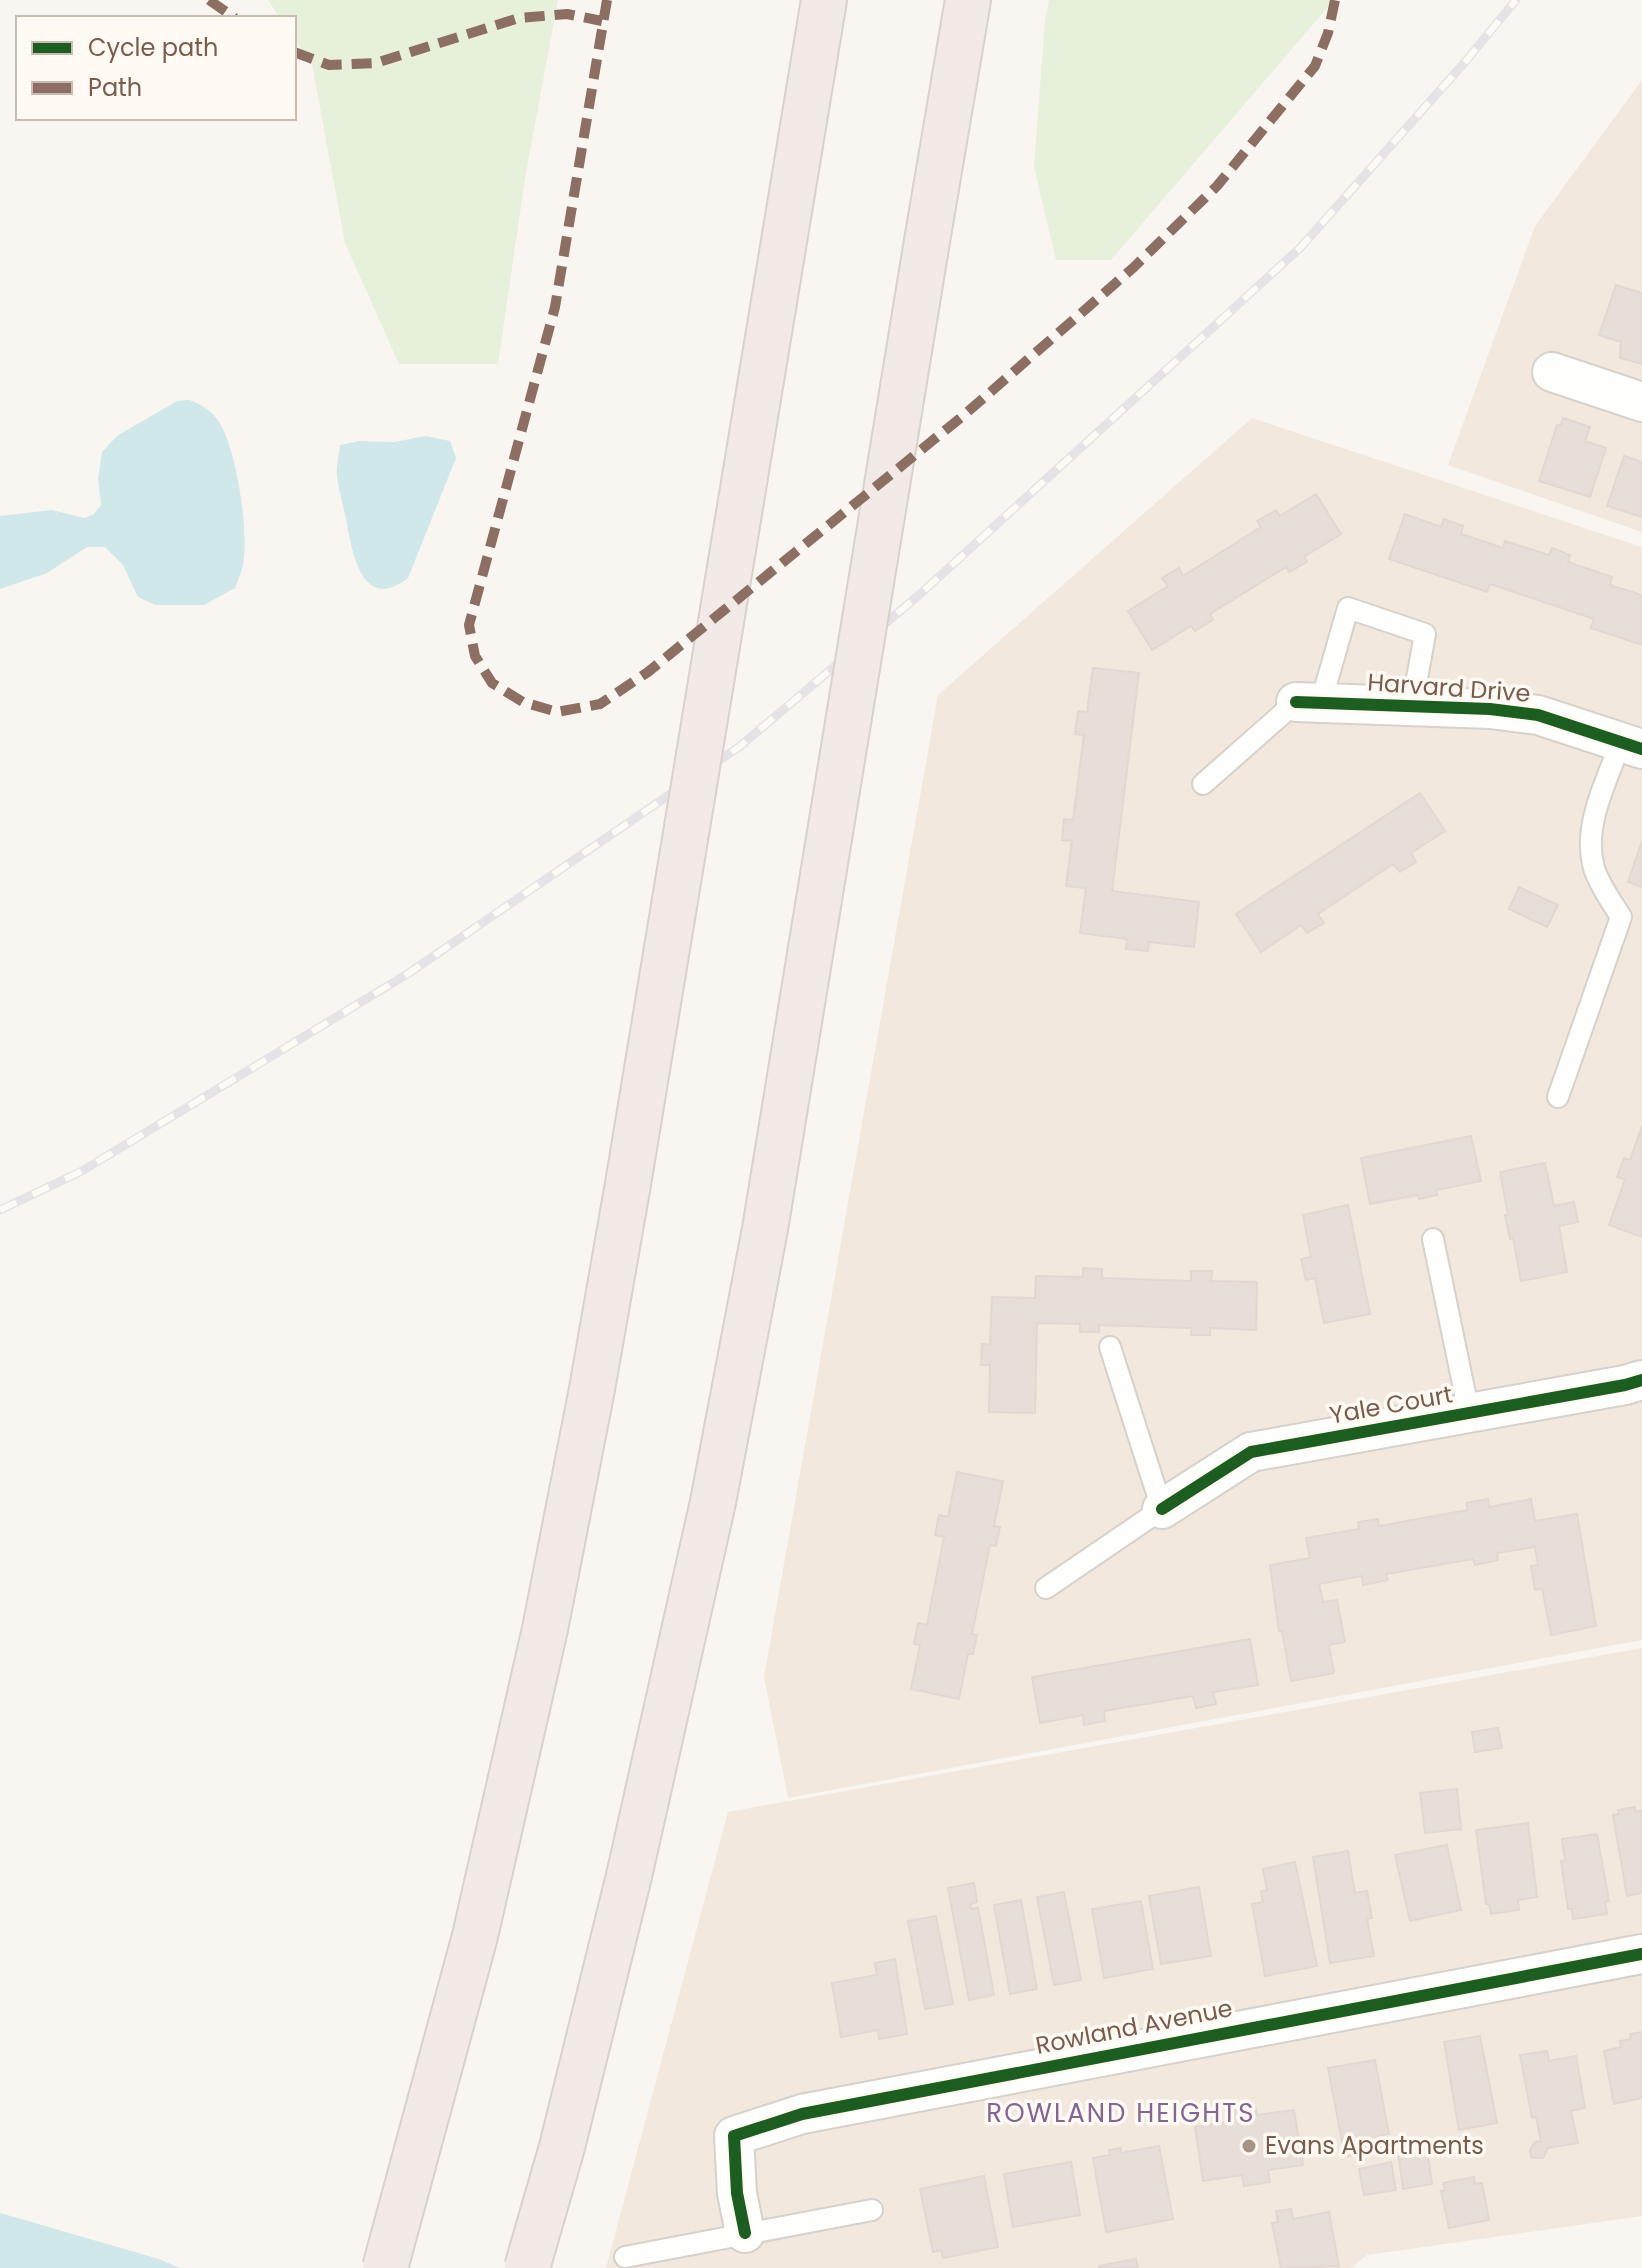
<svg xmlns="http://www.w3.org/2000/svg" width="1642" height="2268" viewBox="0 0 1642 2268" font-family="Poppins,sans-serif">
	<rect width="100%" height="100%" fill="#f9f5f0"/>
	<path fill="#f2e8de" d="M 1642,80 L 1642,532 L 1448,465 L 1535,226 Z
		M 1252,418 L 1642,547 L 1642,1640 L 788,1798 L 764,1677 L 938,695 Z
		M 1642,1648 L 1642,2216 L 1367,2255 L 1351,2268 L 606,2268 L 728,1812 Z"/>
	<path fill="#e7f0db" d="M 268,0 L 558,0 L 525,178 L 498,364 L 399,364 L 345,243 L 312,64 L 294,38 L 294,18 L 280,18 Z
		M 1049,0 L 1334,0 L 1111,260 L 1056,260 L 1034,167 L 1045,20 Z"/>
	<path fill="#d0e8ea" d="M 189,400 C 201,404 212,411 219,422 C 237,450 249,532 243,564 C 242,572 237,581 235,588 L 204,605 L 155,605 L 138,597 L 123,565 L 105,547 L 87,547 L 47,573 L 0,589 L 0,516 L 52,510 L 84,518 L 93,515 L 101,505 L 98,479 L 102,452 L 117,436 L 177,401 Z
		M 426,436 L 450,441 L 456,458 L 408,578 C 362,614 352,552 346,519 C 343,505 339,491 337,476 C 336,466 339,455 340,445 L 359,441 L 394,442 Z
		M 0,2213 L 159,2259 L 180,2268 L 0,2268 Z"/>
	<path fill="#e6ded7" stroke="#e2d8d2" stroke-width="2" d="M 1616,285 L 1642,293 L 1642,364 L 1620,358 L 1621,342 L 1599,335 Z
		M 1563,418 L 1590,427 L 1585,441 L 1606,448 L 1590,497 L 1539,481 L 1557,425 L 1561,425 Z
		M 1624,456 L 1642,462 L 1642,517 L 1607,506 Z
		M 1316,494 L 1341,534 L 1304,557 L 1307,562 L 1289,572 L 1286,567 L 1210,614 L 1213,620 L 1195,631 L 1191,626 L 1152,650 L 1128,611 L 1168,586 L 1162,578 L 1179,568 L 1183,576 L 1261,527 L 1257,521 L 1276,510 L 1280,516 Z
		M 1405,514 L 1441,527 L 1444,519 L 1463,526 L 1461,534 L 1503,548 L 1505,541 L 1549,555 L 1552,548 L 1570,555 L 1568,562 L 1612,577 L 1610,585 L 1642,595 L 1642,645 L 1591,628 L 1594,619 L 1490,584 L 1487,592 L 1389,559 Z
		M 1093,668 L 1139,673 L 1112,891 L 1199,902 L 1194,947 L 1149,942 L 1148,951 L 1126,949 L 1127,939 L 1080,933 L 1086,888 L 1066,886 L 1072,841 L 1062,840 L 1064,819 L 1073,820 L 1084,735 L 1075,734 L 1078,711 L 1087,712 Z
		M 1420,793 L 1445,831 L 1411,853 L 1416,862 L 1400,872 L 1393,864 L 1318,914 L 1324,923 L 1307,933 L 1301,925 L 1261,952 L 1236,914 Z
		M 1642,841 L 1642,887 L 1628,882 Z
		M 1519,887 L 1558,905 L 1547,927 L 1509,909 Z
		M 1642,1126 L 1642,1237 L 1609,1225 L 1625,1180 L 1617,1177 L 1624,1158 L 1630,1160 Z
		M 1471,1136 L 1481,1181 L 1436,1190 L 1437,1195 L 1419,1199 L 1418,1195 L 1370,1204 L 1361,1158 Z
		M 1545,1163 L 1554,1206 L 1574,1202 L 1578,1222 L 1559,1226 L 1567,1272 L 1521,1281 L 1513,1238 L 1510,1239 L 1505,1215 L 1508,1215 L 1500,1172 Z
		M 1348,1205 L 1370,1314 L 1324,1323 L 1315,1278 L 1306,1280 L 1301,1259 L 1311,1257 L 1303,1215 Z
		M 1083,1268 L 1102,1269 L 1102,1278 L 1191,1281 L 1191,1271 L 1212,1271 L 1211,1281 L 1257,1282 L 1256,1330 L 1210,1328 L 1210,1335 L 1191,1335 L 1191,1328 L 1099,1325 L 1099,1332 L 1080,1332 L 1080,1324 L 1037,1323 L 1035,1413 L 989,1412 L 990,1365 L 981,1365 L 982,1344 L 990,1345 L 992,1297 L 1035,1298 L 1036,1276 L 1083,1277 Z
		M 957,1472 L 1003,1481 L 994,1526 L 1000,1527 L 996,1546 L 990,1545 L 972,1634 L 977,1635 L 973,1654 L 968,1654 L 959,1699 L 911,1689 L 920,1645 L 914,1644 L 918,1623 L 927,1625 L 944,1537 L 935,1535 L 939,1515 L 948,1517 Z
		M 1488,1499 L 1489,1507 L 1531,1499 L 1535,1521 L 1577,1514 L 1596,1626 L 1551,1635 L 1542,1588 L 1535,1590 L 1531,1566 L 1538,1565 L 1535,1547 L 1497,1553 L 1498,1560 L 1475,1565 L 1473,1559 L 1386,1574 L 1388,1580 L 1363,1585 L 1362,1576 L 1319,1584 L 1323,1602 L 1337,1600 L 1345,1642 L 1329,1645 L 1334,1673 L 1291,1681 L 1282,1631 L 1279,1631 L 1270,1565 L 1310,1558 L 1306,1538 L 1359,1529 L 1358,1522 L 1378,1519 L 1379,1526 L 1468,1510 L 1466,1503 Z
		M 1250,1639 L 1258,1685 L 1213,1692 L 1216,1704 L 1196,1708 L 1193,1696 L 1104,1711 L 1105,1721 L 1084,1725 L 1083,1715 L 1040,1723 L 1032,1677 Z
		M 1498,1728 L 1502,1748 L 1475,1752 L 1472,1732 Z
		M 1457,1789 L 1461,1829 L 1425,1833 L 1420,1793 Z
		M 1635,1807 L 1635,1812 L 1642,1810 L 1642,1893 L 1627,1896 L 1613,1815 L 1619,1814 L 1618,1810 Z
		M 1528,1823 L 1537,1897 L 1518,1900 L 1519,1910 L 1491,1914 L 1489,1904 L 1486,1904 L 1476,1830 Z
		M 1597,1834 L 1609,1901 L 1605,1902 L 1607,1914 L 1573,1919 L 1572,1909 L 1568,1909 L 1561,1861 L 1565,1860 L 1562,1839 Z
		M 1447,1845 L 1461,1910 L 1410,1921 L 1395,1855 Z
		M 1348,1851 L 1355,1893 L 1367,1891 L 1372,1918 L 1367,1919 L 1374,1956 L 1330,1963 L 1313,1857 Z
		M 1295,1862 L 1317,1966 L 1265,1976 L 1252,1904 L 1263,1902 L 1261,1891 L 1267,1890 L 1263,1869 Z
		M 974,1883 L 977,1902 L 970,1904 L 971,1909 L 978,1908 L 994,1995 L 969,2000 L 948,1888 Z
		M 1199,1887 L 1211,1956 L 1161,1964 L 1149,1896 Z
		M 1064,1892 L 1081,1980 L 1054,1985 L 1037,1897 Z
		M 1021,1900 L 1037,1989 L 1010,1994 L 994,1905 Z
		M 1141,1901 L 1153,1969 L 1104,1978 L 1092,1909 Z
		M 936,1916 L 953,2004 L 925,2009 L 908,1921 Z
		M 895,1959 L 907,2034 L 879,2039 L 878,2030 L 841,2037 L 832,1983 L 877,1975 L 875,1963 Z
		M 1642,2032 L 1642,2098 L 1614,2104 L 1604,2051 L 1621,2047 L 1620,2041 L 1631,2039 L 1630,2034 Z
		M 1480,2036 L 1497,2123 L 1459,2130 L 1444,2042 Z
		M 1547,2051 L 1549,2061 L 1576,2056 L 1585,2108 L 1571,2111 L 1578,2143 L 1548,2148 L 1543,2158 L 1537,2158 L 1531,2157 L 1530,2150 L 1535,2142 L 1541,2141 L 1536,2117 L 1532,2118 L 1520,2055 Z
		M 1375,2060 L 1389,2134 L 1378,2136 L 1380,2148 L 1345,2157 L 1328,2068 Z
		M 1255,2107 L 1257,2115 L 1294,2110 L 1303,2165 L 1268,2170 L 1270,2182 L 1244,2186 L 1242,2175 L 1203,2181 L 1195,2127 L 1231,2121 L 1229,2111 Z
		M 1159,2146 L 1173,2219 L 1106,2232 L 1093,2158 L 1110,2155 L 1109,2150 L 1121,2148 L 1121,2153 Z
		M 1427,2148 L 1432,2184 L 1403,2189 L 1398,2152 Z
		M 1071,2162 L 1080,2215 L 1013,2227 L 1004,2174 Z
		M 1391,2162 L 1396,2190 L 1364,2195 L 1359,2169 Z
		M 984,2176 L 998,2247 L 943,2258 L 941,2250 L 933,2252 L 920,2189 Z
		M 1474,2177 L 1475,2184 L 1482,2183 L 1489,2220 L 1449,2228 L 1441,2191 L 1445,2190 L 1443,2183 Z
		M 1291,2209 L 1293,2219 L 1329,2212 L 1339,2266 L 1281,2268 L 1272,2223 L 1278,2222 L 1276,2211 Z
		M 1136,2259 L 1138,2268 L 1099,2268 L 1099,2266 Z"/>
	<g fill="none" stroke-linecap="round" stroke-linejoin="round">
		<g stroke="#d7d1cb" stroke-width="24">
			<path id="lane" d="M 1321,702 L 1348,608 L 1425,634 L 1412,706
				M 1203,784 L 1296,702
				M 1558,1097 L 1621,917 C 1612,902 1599,885 1594,868 C 1582,826 1607,780 1621,742
				M 1433,1239 L 1469,1413
				M 1046,1588 L 1162,1509 L 1110,1347
				M 625,2257 L 872,2210"/>
		</g>
		<g stroke="#d7d1cb" stroke-width="42">
			<path id="street" d="M 1552,372 L 1642,402
				M 1296,702 L 1490,709 L 1538,715 L 1642,749
				M 1162,1509 L 1251,1452 L 1625,1385 L 1642,1380
				M 745,2233 L 737,2193 L 734,2136 L 802,2114 L 1642,1954"/>
		</g>
		<g stroke="#dad1cc" stroke-width="48">
			<path id="highway" d="M 927,241 L 968,0
				M 762,374 L 824,0"/>
		</g>
		<use href="#lane" stroke="#fefefd" stroke-width="20"/>
		<use href="#street" stroke="#fefefd" stroke-width="38"/>
		<use href="#highway" stroke="#f2eae7" stroke-width="44"/>
		<g stroke="#e6e3e7" stroke-width="9">
			<path id="rail" d="M 0,1210 L 82,1171 L 409,973 L 739,747 L 919,595 L 1300,248 L 1465,62 L 1516,0"/>
		</g>
		<use href="#rail" stroke="#fffaf3" stroke-width="6" stroke-dasharray="18" stroke-linecap="butt"/>
		<g stroke="#dad1cc" stroke-width="48" stroke-linecap="butt">
			<path id="highway-bridge" d="M 385,2268 L 475,1936 L 545,1629 L 592,1389 L 628,1184 L 762,374
				M 527,2268 L 562,2147 L 629,1876 L 713,1502 L 765,1229 L 927,241"/>
		</g>
		<use href="#highway-bridge" stroke="#f2eae7" stroke-width="44"/>
		<path stroke="#8d6e63" stroke-width="10" stroke-dasharray="20 10" stroke-linecap="butt" d="M 209,0 L 235,18
			M 607,0 L 555,307 L 469,625 L 475,656 L 492,683 L 523,702 L 557,712 L 600,704 L 648,672 L 964,415 L 1133,268 L 1217,186 L 1315,66 L 1328,33 L 1335,0
			M 294,52 L 329,65 L 376,63 L 519,18 L 567,14 L 602,21"/>
		<g stroke="#fffaf3" stroke-width="17">
			<path id="cycleway" d="M 1296,702 L 1490,709 L 1538,715 L 1642,749
				M 1162,1509 L 1251,1452 L 1625,1385 L 1642,1380
				M 745,2233 L 737,2193 L 734,2136 L 802,2114 L 1642,1954"/>
		</g>
		<use href="#cycleway" stroke="#1b5e20" stroke-width="12"/>
	</g>
	<circle fill="#a69286" stroke="#fffaf3" stroke-width="3" cx="1249" cy="2146" r="8"/>
	<g text-anchor="middle" stroke-width="7" stroke-linejoin="round" paint-order="stroke">
		<g font-size="24" fill="#7a5c4d" stroke="#fffaf3">
			<text transform="translate(1449 688) rotate(4)" y="8">Harvard Drive</text>
			<text transform="translate(1391 1405) rotate(-10)" y="8">Yale Court</text>
			<text transform="translate(1134 2027) rotate(-11)" y="8">Rowland Avenue</text>
		</g>
		<g font-size="24" fill="#7a5c4d" stroke="#fffaf3" text-anchor="start">
			<text x="1265" y="2154">Evans Apartments</text>
		</g>
		<g font-size="26" letter-spacing="2" fill="#846695" stroke="#fffaf3">
			<text x="1121" y="2122">ROWLAND HEIGHTS</text>
		</g>
	</g>
	<rect x="16" y="16" width="280" height="104" fill="#fffaf3" stroke="#cabbb1" stroke-width="2"/>
	<rect x="32" y="42" width="40" height="12" fill="#1b5e20" stroke="#cabbb1" stroke-width="2"/>
	<text x="88" y="56" font-size="24" fill="#7a5c4d">Cycle path</text>
	<rect x="32" y="82" width="40" height="12" fill="#8d6e63" stroke="#cabbb1" stroke-width="2"/>
	<text x="88" y="96" font-size="24" fill="#7a5c4d">Path</text>
</svg>
